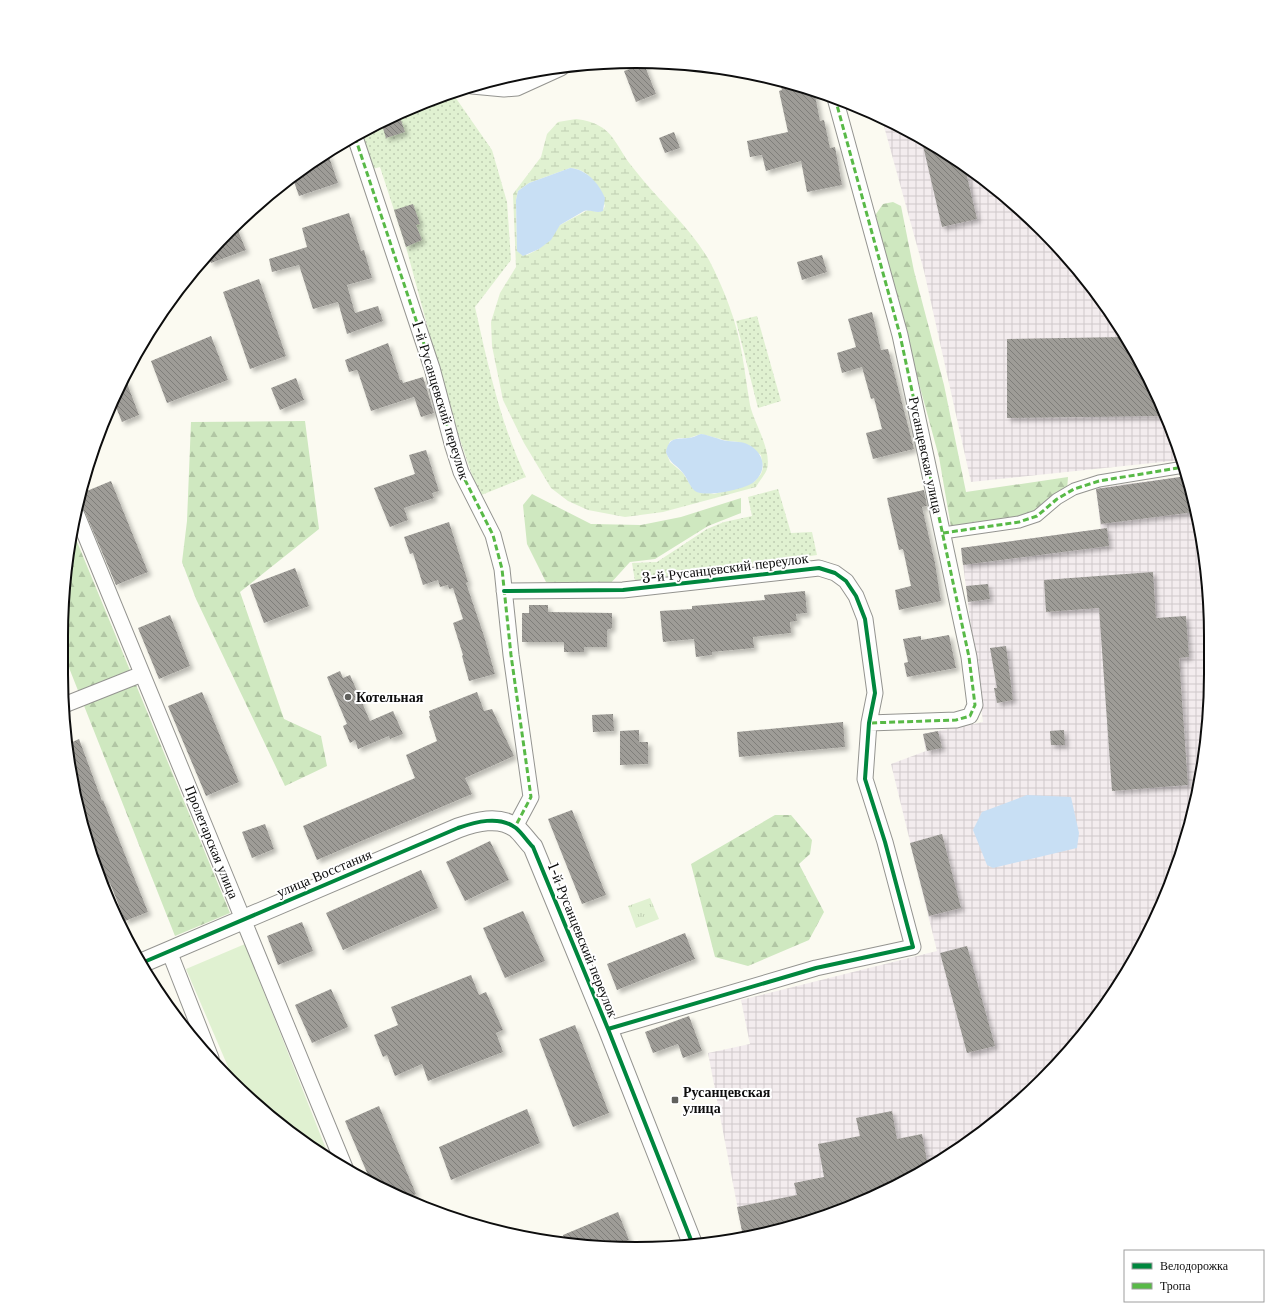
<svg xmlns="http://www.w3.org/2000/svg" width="1272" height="1310" viewBox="0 0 1272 1310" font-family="'Libre Baskerville',serif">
	<defs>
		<pattern id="industrial-grid" width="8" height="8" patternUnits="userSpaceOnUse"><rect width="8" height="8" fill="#f3ecee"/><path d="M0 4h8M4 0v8" fill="none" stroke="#cfc9cb"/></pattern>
		<pattern id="forest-firs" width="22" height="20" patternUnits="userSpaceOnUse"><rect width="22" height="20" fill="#cfe8c0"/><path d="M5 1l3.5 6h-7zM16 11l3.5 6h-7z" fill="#b1c6a4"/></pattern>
		<pattern id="wetland-marsh" width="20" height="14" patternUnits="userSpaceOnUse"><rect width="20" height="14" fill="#e0f1d1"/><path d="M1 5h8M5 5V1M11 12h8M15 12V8" fill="none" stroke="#bfcdb2"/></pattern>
		<pattern id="park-tufts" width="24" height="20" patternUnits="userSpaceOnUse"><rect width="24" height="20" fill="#e0f1d1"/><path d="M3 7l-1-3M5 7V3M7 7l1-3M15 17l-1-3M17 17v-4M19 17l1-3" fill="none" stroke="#bfcdb2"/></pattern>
		<pattern id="garden-dots" width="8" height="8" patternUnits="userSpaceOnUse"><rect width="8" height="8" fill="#e0f1d1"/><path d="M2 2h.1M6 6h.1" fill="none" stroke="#bfcdb2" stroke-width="1.8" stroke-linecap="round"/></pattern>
		<pattern id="building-back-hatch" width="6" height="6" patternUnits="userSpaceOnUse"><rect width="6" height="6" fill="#9e9c97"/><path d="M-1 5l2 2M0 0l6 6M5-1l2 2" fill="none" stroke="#7f7e7a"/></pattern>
		<filter id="shadow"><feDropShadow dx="3.5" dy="3.5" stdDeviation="2" flood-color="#0004"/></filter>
	</defs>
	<rect width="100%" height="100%" fill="#fbfaf1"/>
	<path fill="url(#industrial-grid)" d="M 882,119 L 923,138 L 1015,204 L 1092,286 L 1152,381 L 1181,460 L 971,482 L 924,271 Z
		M 1187,476 L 1191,487 L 1210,598 L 1206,749 L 1181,859 L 1134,961 L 1068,1053 L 986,1130 L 891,1190 L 785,1229 L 743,1236 L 708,1053 L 750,1044 L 741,1000 L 937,951 L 891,764 L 926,751 L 923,734 L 983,722 L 961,548 L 1101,529 L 1096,488 Z"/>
	<path fill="#e0f1d1" d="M 245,944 L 330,1159 L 257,1106 L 235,1083 L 186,969 Z"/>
	<path fill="url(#forest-firs)" d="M 893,202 L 901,206 L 914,271 L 944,385 L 966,492 L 1068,477 L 1067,490 L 1032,513 L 1007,520 L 951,527 L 939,457 L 878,233 L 876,214 L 883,204 Z
		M 305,421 L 319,529 L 240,592 L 284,719 L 321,736 L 327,766 L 285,786 L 196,599 L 182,562 L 187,521 L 191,422 Z
		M 532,494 L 591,524 L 641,525 L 681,517 L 741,498 L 741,513 L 708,526 L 655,559 L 630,562 L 609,585 L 582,586 L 546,582 L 527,544 L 523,505 Z
		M 73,532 L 230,913 L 175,936 L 62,650 L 66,561 Z
		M 775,815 L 791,815 L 812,840 L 810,854 L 799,864 L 824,912 L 809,940 L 748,966 L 715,957 L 691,864 Z"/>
	<path fill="url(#wetland-marsh)" fill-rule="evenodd" d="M 576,119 C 615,124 613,144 634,169 C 658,200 689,226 709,260 C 724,289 737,322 742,354 C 745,371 747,388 750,405 C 754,423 772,450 767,469 C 765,475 759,481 756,487 L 663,512 L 625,517 L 588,510 L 568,501 L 551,488 L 524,443 L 503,400 L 492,346 L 491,322 L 500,293 L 516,267 L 513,194 L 541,157 L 547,134 L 558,122 ZM 570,168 C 592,169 598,189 605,206 L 603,210 L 599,212 L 588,210 L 560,225 L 539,249 L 527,255 L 517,251 L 516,200 L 518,191 L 529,183 ZM 701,434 L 728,441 L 739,442 L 761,455 L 763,468 L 761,474 L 754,482 L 729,490 L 714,494 L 693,489 L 683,473 L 670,462 L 666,452 L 670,441 L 679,438 L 689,438 Z"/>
	<path fill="url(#park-tufts)" d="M 650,898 L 659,919 L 636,928 L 628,906 Z"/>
	<path fill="url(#garden-dots)" d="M 453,94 L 492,150 L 507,202 L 511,260 L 475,307 C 488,365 500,423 526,477 L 479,496 L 450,410 L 406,247 L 380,167 L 372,169 L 360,134 L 374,125 L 391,120 L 391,117 Z
		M 757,316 L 781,401 L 758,408 L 736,321 Z
		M 778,489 L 791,533 L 812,532 L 817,555 L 635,581 L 632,563 L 657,562 L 707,529 L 724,522 L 752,516 L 748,497 Z"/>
	<path fill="#c8dff4" d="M 570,168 C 586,169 599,183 605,198 L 603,211 C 596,214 591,209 584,211 L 560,225 L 551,240 L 539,249 L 523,256 L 517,251 L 516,200 L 518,191 L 529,183 Z
		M 701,434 C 710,435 719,440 728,441 C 735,442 742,441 749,445 C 764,453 768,470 754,482 C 746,489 705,498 695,491 C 690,487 687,478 683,473 C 676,464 670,464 666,452 C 669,437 676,439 688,438 C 693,438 697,435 701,434 Z
		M 1027,795 L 1071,797 L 1079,833 L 1077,848 L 993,868 L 987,865 L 973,830 L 982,812 Z"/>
	<path fill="url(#building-back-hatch)" filter="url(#shadow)" d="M 644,64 L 656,94 L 636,102 L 624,71 Z
		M 791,85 L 814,90 L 820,121 L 824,120 L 830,148 L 835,147 L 842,185 L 807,192 L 801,161 L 766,171 L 762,155 L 750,157 L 747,141 L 788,132 L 779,91 L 782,90 L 781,87 Z
		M 401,120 L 405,132 L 386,138 L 382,125 Z
		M 674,132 L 680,148 L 665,153 L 659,138 Z
		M 921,137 L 965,168 L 977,219 L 942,227 Z
		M 328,154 L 338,183 L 299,196 L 292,176 Z
		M 413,204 L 420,224 L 416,225 L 422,240 L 406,247 L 394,210 Z
		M 349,213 L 361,251 L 364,250 L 372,278 L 347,285 L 355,313 L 378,306 L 383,321 L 347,334 L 338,302 L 313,309 L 299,265 L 272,272 L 269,259 L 307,247 L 302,228 Z
		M 236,226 L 246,250 L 211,263 L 207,254 Z
		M 822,255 L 827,272 L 802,280 L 797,262 Z
		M 259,279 L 286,356 L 250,369 L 223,292 Z
		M 872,312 L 881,350 L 888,349 L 914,449 L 873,459 L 866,433 L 882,429 L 874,398 L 871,399 L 862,367 L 842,373 L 837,353 L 856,347 L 848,319 Z
		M 211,336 L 228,380 L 167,403 L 151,361 Z
		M 1124,337 L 1152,381 L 1165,416 L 1007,418 L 1007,339 Z
		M 388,343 L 400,380 L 402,380 L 403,383 L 423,377 L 434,413 L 421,417 L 414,397 L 371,411 L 359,375 L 357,370 L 349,372 L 345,360 Z
		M 125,378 L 139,415 L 122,422 L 114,402 Z
		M 296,378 L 304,400 L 280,410 L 271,388 Z
		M 426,450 L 439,491 L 432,493 L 434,498 L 404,508 L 408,520 L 390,527 L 374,488 L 415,474 L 409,455 Z
		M 1187,476 L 1191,487 L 1195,512 L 1101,524 L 1096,489 Z
		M 111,481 L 148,572 L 116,585 L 85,512 L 79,504 L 82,493 Z
		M 924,490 L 927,506 L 922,507 L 935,563 L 941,601 L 899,610 L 895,590 L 911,586 L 903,549 L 899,550 L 887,498 Z
		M 449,522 L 468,582 L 466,583 L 484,636 L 495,674 L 469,681 L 462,656 L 463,655 L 453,623 L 463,619 L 453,588 L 449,589 L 448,585 L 440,587 L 438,580 L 423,585 L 413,553 L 410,554 L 404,537 Z
		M 1107,528 L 1109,546 L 963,565 L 961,548 Z
		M 295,568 L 309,606 L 264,623 L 250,585 Z
		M 1153,572 L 1156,618 L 1186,616 L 1189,657 L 1179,658 L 1188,785 L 1112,791 L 1099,608 L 1046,612 L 1044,580 Z
		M 988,584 L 990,599 L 968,602 L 966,586 Z
		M 805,591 L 807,613 L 796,614 L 797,621 L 790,622 L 791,633 L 753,637 L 754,648 L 712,652 L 712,655 L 696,657 L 694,639 L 663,642 L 660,611 L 692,609 L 692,606 L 765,600 L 764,595 Z
		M 529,605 L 548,605 L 548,612 L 612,613 L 612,628 L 607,630 L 607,647 L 584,647 L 584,652 L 564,652 L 564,642 L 522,642 L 522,613 L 529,613 Z
		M 170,615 L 190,666 L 159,679 L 138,628 Z
		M 949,635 L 956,668 L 907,677 L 904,663 L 908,662 L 903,639 L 921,636 L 921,640 Z
		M 1006,646 L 1013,700 L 997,703 L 994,688 L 997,688 L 990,648 Z
		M 340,671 L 343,678 L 350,675 L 370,721 L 393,711 L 403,734 L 390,739 L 389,736 L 358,749 L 355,740 L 350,743 L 343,726 L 347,724 L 327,677 Z
		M 202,692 L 239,782 L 206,796 L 168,706 Z
		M 477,692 L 484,711 L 492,709 L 514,756 L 465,778 L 472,794 L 317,860 L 303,826 L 415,778 L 406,755 L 437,741 L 429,716 L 430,716 L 429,711 Z
		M 613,714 L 614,731 L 593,732 L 592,715 Z
		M 843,722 L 845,747 L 739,757 L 737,732 Z
		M 639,730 L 639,742 L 648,742 L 648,764 L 620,765 L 620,731 Z
		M 1064,730 L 1065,745 L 1051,745 L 1050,731 Z
		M 938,731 L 942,748 L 927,751 L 923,734 Z
		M 79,739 L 102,801 L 103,800 L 148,912 L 125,921 L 110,883 L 102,886 L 77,803 L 83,801 L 70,770 L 68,744 Z
		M 572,810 L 606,895 L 582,904 L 548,819 Z
		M 265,824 L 274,849 L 252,858 L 242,832 Z
		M 942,834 L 961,908 L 929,916 L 910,843 Z
		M 490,841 L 509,880 L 465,901 L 446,862 Z
		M 421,870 L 438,908 L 343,950 L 326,913 Z
		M 523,911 L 545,961 L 505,978 L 483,928 Z
		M 302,922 L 313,951 L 278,965 L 267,936 Z
		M 685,933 L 695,959 L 617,990 L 607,964 Z
		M 967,946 L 995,1046 L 967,1053 L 940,953 Z
		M 471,975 L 479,995 L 486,992 L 503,1030 L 496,1033 L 503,1052 L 428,1081 L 422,1064 L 395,1076 L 387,1055 L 383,1057 L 374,1035 L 398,1025 L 391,1007 Z
		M 331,989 L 348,1027 L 312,1043 L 295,1005 Z
		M 689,1016 L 702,1051 L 683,1058 L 678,1044 L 653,1053 L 645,1032 Z
		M 575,1025 L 609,1113 L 573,1127 L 539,1039 Z
		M 379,1106 L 416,1194 L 406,1198 L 371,1182 L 345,1121 Z
		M 527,1109 L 540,1143 L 451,1180 L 439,1147 Z
		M 892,1111 L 897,1139 L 922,1134 L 928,1166 L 891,1190 L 816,1218 L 799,1221 L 799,1224 L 785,1229 L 743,1236 L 737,1207 L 797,1195 L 794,1183 L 824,1177 L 818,1144 L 860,1136 L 856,1118 Z
		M 618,1212 L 629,1240 L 614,1246 L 567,1244 L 563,1235 Z"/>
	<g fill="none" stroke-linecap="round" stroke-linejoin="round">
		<g stroke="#949490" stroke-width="13">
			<path id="pedestrian" d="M 943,533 L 1019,522 L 1037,516 L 1057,499 L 1074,489 L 1099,481 L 1184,467"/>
		</g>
		<g stroke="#949490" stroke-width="17">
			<path id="minor" d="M 472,86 L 504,89 L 517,88 L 561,68
				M 835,98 L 900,335 L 969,657 L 975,705 L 970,716 L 956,720 L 869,723
				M 355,137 L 432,368 L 453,447 L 461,472 L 493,535 L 502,569 L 511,655 L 531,797 L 515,827
				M 77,515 L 346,1170
				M 504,591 L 623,590 L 819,568 L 835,573 L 846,581 L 856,596 L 865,619 L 875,693 L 869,723 L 865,779 L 885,842 L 913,947 L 816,968 L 608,1029
				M 64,705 L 142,674
				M 169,951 L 211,1058"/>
		</g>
		<g stroke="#949490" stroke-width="21">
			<path id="tertiary" d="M 144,962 L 458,828 C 475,822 499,815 516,828 C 522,833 527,841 533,847 L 608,1029 L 693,1245"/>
		</g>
		<use href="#pedestrian" stroke="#fefefd" stroke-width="11"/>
		<use href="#minor" stroke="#fefefd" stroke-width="15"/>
		<use href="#tertiary" stroke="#fefefd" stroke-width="19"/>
		<path stroke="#58b947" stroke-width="3" stroke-dasharray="6 3" stroke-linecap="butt" d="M 835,98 L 900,335 L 969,657 L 975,705 L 970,716 L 956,720 L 869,723 L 870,719
			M 355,137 L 432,368 L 453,447 L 461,472 L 493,535 L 502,569 L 511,655 L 531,797 L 515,827
			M 943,533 L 1019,522 L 1037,516 L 1057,499 L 1074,489 L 1099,481 L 1184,467"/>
		<g stroke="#fff" stroke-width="6">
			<path id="cycleway" d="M 504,591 L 623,590 L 819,568 L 835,573 L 846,581 L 856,596 L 865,619 L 875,693 L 869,723 L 865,779 L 885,842 L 913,947 L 816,968 L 608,1029
				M 144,962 L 458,828 C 475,822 499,815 516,828 C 522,833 527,841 533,847 L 608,1029 L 693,1245"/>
		</g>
		<use href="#cycleway" stroke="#00873e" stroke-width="4"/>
	</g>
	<g fill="#60605d" stroke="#fff" stroke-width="1.5">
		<circle cx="348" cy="697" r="4"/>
		<rect x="671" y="1096" width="8" height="8" rx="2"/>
	</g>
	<g text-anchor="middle" stroke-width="4" stroke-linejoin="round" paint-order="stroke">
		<g font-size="14" fill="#0d0d0d" stroke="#fff">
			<text transform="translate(441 400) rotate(73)" y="5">1-й Русанцевский переулок</text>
			<text transform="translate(926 455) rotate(78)" y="5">Русанцевская улица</text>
			<text transform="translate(725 568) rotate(-7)" y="5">3-й Русанцевский переулок</text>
			<text transform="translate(212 842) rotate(68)" y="5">Пролетарская улица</text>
			<text transform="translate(324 873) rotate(-23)" y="5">улица Восстания</text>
			<text transform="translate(583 940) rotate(68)" y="5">1-й Русанцевский переулок</text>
		</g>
		<g font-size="14" font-weight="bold" fill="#0d0d0d" stroke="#fff" text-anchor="start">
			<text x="356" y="702">Котельная</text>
			<text x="683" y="1097">Русанцевская<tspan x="683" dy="16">улица</tspan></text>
		</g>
	</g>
	<path d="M0 0H1272V1310H0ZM636 68H636A568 568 0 0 1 1204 636V674A568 568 0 0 1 636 1242H636A568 568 0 0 1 68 674V636A568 568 0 0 1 636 68Z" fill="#fff" fill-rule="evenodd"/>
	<path fill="none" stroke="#0d0d0d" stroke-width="2" d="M636 68H636A568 568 0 0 1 1204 636V674A568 568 0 0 1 636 1242H636A568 568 0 0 1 68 674V636A568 568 0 0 1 636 68Z"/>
	<rect x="1124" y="1250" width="140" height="52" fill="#ffffff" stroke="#9e9e9e"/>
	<rect x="1132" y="1263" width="20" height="6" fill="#00873e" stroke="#9e9e9e"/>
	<text x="1160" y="1270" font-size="12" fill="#0d0d0d">Велодорожка</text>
	<rect x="1132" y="1283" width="20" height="6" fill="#58b947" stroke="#9e9e9e"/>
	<text x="1160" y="1290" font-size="12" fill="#0d0d0d">Тропа</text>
</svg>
